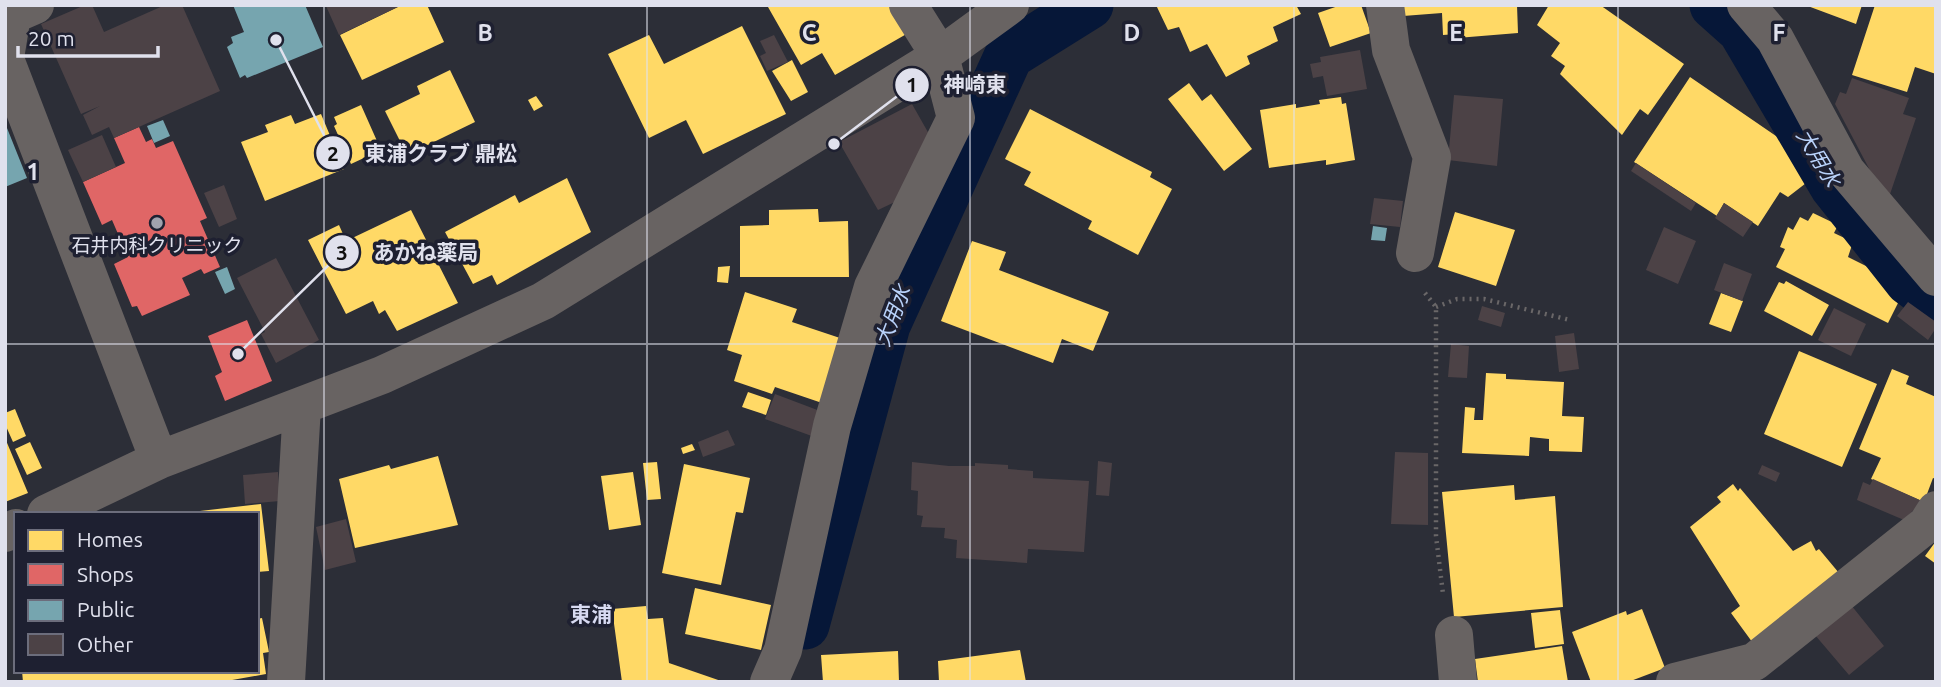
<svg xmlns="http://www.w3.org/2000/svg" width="1941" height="687" viewBox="0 0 1941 687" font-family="Ubuntu,'Noto Sans JP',sans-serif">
	<rect width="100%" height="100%" fill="#2c2e37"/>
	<path fill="#ffd966" d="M 402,5 L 427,5 L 444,42 L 362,80 L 340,35 Z
		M 771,5 L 894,5 L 910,32 L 835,75 L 822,53 L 801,65 L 768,7 Z
		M 1156,5 L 1296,5 L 1301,14 L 1273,27 L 1278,41 L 1247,56 L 1250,64 L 1226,77 L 1207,44 L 1190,52 L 1179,27 L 1168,30 Z
		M 1341,5 L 1361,5 L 1371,33 L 1330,47 L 1318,13 Z
		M 1403,5 L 1517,5 L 1518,33 L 1457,38 L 1457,34 L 1443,35 L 1442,13 L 1403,16 Z
		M 1549,5 L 1600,5 L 1684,64 L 1648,115 L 1640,109 L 1622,135 L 1560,74 L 1565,66 L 1551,56 L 1560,43 L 1537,25 Z
		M 1805,5 L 1862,5 L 1856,24 Z
		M 1875,5 L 1936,5 L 1936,74 L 1915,67 L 1907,92 L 1852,75 Z
		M 742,26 L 786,114 L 703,154 L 686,120 L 649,138 L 608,54 L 649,35 L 664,64 Z
		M 792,60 L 808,92 L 791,101 L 772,71 Z
		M 450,70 L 475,122 L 407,155 L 385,111 L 420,94 L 417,86 Z
		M 1690,77 L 1795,149 L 1810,180 L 1788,197 L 1780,192 L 1758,226 L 1724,203 L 1717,216 L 1634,162 Z
		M 1189,83 L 1202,101 L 1211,94 L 1252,149 L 1224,171 L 1168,99 Z
		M 536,96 L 543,106 L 534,111 L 528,100 Z
		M 1341,97 L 1342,104 L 1346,103 L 1355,160 L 1326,165 L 1326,160 L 1269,168 L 1260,110 L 1296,104 L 1296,108 L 1320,104 L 1319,100 Z
		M 361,105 L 381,150 L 351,164 L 334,126 L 337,124 L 334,117 Z
		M 1030,109 L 1152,172 L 1150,177 L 1172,189 L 1138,255 L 1088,229 L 1092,221 L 1024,185 L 1031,172 L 1005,159 Z
		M 321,114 L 344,169 L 265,201 L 241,142 L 268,132 L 265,125 L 291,115 L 295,124 Z
		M 567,178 L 591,232 L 497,285 L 492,275 L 473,284 L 445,232 L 515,195 L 519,203 Z
		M 818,209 L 819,222 L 848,221 L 849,277 L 740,277 L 740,226 L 769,225 L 769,210 Z
		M 411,210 L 458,303 L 397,331 L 385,310 L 379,314 L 373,301 L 346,314 L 308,240 L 339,225 L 346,241 Z
		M 1455,212 L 1515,230 L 1496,286 L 1438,267 Z
		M 1813,213 L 1838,225 L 1834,233 L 1853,242 L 1848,257 L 1892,279 L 1889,285 L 1903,293 L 1888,323 L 1776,267 L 1785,249 L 1780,247 L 1788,227 L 1793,230 L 1800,217 L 1808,221 Z
		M 972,241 L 1006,252 L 999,270 L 1109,312 L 1093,351 L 1062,339 L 1053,363 L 941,321 Z
		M 730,266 L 728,283 L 717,282 L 718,267 Z
		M 1786,281 L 1829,305 L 1812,336 L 1764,311 L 1779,282 L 1784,284 Z
		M 745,292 L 797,309 L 792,322 L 846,340 L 825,404 L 775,387 L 772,394 L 734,381 L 742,355 L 727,350 Z
		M 1721,293 L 1743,301 L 1731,332 L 1709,324 Z
		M 1799,351 L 1877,384 L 1842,467 L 1764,434 Z
		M 1892,369 L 1909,376 L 1906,384 L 1936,397 L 1936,479 L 1933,478 L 1924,502 L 1871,479 L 1881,458 L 1859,449 Z
		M 1486,373 L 1506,374 L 1506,379 L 1564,382 L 1562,416 L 1584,417 L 1582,452 L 1549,451 L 1549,439 L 1530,437 L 1529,456 L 1462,453 L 1465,407 L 1475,408 L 1474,420 L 1483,420 Z
		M 748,392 L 771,400 L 766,415 L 742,407 Z
		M 15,409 L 26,436 L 13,442 L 5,424 L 5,413 Z
		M 5,438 L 28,493 L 5,502 Z
		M 30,442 L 42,468 L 27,475 L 15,449 Z
		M 692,444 L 695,450 L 683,454 L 681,448 Z
		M 438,456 L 458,525 L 355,548 L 339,479 L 389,465 L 391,469 Z
		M 657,462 L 661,499 L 647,500 L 643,463 Z
		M 684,464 L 750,478 L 743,513 L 736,512 L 721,585 L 662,573 Z
		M 633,472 L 641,525 L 609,530 L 601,476 Z
		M 1733,484 L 1738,491 L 1740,488 L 1793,551 L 1811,541 L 1816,551 L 1819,549 L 1839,573 L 1758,650 L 1731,613 L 1740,606 L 1690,527 L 1721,502 L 1717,497 Z
		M 1514,485 L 1515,500 L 1555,496 L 1563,607 L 1454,617 L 1442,492 Z
		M 261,504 L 269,571 L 257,572 L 257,514 L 201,514 L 200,511 Z
		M 1936,541 L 1936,564 L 1925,556 Z
		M 695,588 L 771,605 L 761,650 L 685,634 Z
		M 646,606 L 648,619 L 663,618 L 669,663 L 724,682 L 622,682 L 612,609 Z
		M 1642,609 L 1665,668 L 1628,682 L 1591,682 L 1572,632 L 1626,611 L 1627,615 Z
		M 1560,610 L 1564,644 L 1535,648 L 1531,613 Z
		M 262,618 L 269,652 L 263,653 L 266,674 L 221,682 L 23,682 L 22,671 L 257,671 L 257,619 Z
		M 1562,646 L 1568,682 L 1478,682 L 1475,659 Z
		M 1020,650 L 1026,682 L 939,682 L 938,661 Z
		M 898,651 L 899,682 L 823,682 L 821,655 Z"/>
	<path fill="#e06666" d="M 139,127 L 146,142 L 152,139 L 156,148 L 173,141 L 207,218 L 200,221 L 220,267 L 204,274 L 201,269 L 182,278 L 190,295 L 142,316 L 137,306 L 132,307 L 114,264 L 128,257 L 112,220 L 102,225 L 83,182 L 125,163 L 114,138 Z
		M 247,320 L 272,381 L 225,401 L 215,376 L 222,372 L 208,336 Z"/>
	<path fill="#76a5af" d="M 233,5 L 305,5 L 323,47 L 247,78 L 245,75 L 240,78 L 227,47 L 233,43 L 231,37 L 244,32 Z
		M 163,120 L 170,136 L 154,143 L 147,126 Z
		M 5,123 L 27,178 L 5,187 Z
		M 1373,226 L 1387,228 L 1385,241 L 1371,240 Z
		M 227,267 L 235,289 L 225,294 L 215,272 Z"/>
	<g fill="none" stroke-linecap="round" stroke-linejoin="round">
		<path stroke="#061738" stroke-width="49" d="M 1714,5 L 1742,30 L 1834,186 L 1909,281 L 1936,301
			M 805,625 L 886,325 L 1009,55 L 1089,5"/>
	</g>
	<path fill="#4c4246" d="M 85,5 L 92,5 L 104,32 L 165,5 L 182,5 L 220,91 L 114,138 L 109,127 L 92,135 L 83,115 L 100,106 L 81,114 L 41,24 Z
		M 329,5 L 402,5 L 339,35 L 326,6 Z
		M 774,35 L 788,62 L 767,71 L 760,56 L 766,53 L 760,41 Z
		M 1360,50 L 1367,89 L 1327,96 L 1323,76 L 1313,78 L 1310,64 L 1321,62 L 1320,57 Z
		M 1852,78 L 1909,98 L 1903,114 L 1916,118 L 1889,197 L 1883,195 L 1835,104 L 1840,92 L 1846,94 Z
		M 1454,95 L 1503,99 L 1497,166 L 1448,160 Z
		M 912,104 L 929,134 L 897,201 L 878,210 L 839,142 Z
		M 102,135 L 116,167 L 83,182 L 68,150 Z
		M 1636,163 L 1696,203 L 1691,211 L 1631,171 Z
		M 224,185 L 237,219 L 219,227 L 204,193 Z
		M 1374,198 L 1403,201 L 1400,227 L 1370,224 Z
		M 1724,203 L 1753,222 L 1743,237 L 1715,218 Z
		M 1664,227 L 1696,241 L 1678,284 L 1646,270 Z
		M 276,258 L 319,340 L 276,363 L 261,334 L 265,332 L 237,278 Z
		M 1724,263 L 1752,274 L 1742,301 L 1714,290 Z
		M 1908,302 L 1936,322 L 1936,328 L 1928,340 L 1897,316 Z
		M 1482,306 L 1505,313 L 1501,327 L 1478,320 Z
		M 1834,308 L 1866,324 L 1851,356 L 1818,340 Z
		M 1574,333 L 1579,369 L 1559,372 L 1555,336 Z
		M 1451,344 L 1469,346 L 1467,378 L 1448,377 Z
		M 775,394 L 828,414 L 820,439 L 765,419 Z
		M 728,430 L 735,445 L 703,457 L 698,442 Z
		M 1395,452 L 1428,453 L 1428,525 L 1391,524 Z
		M 1098,461 L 1112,463 L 1109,496 L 1096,495 Z
		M 912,462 L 949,466 L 975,466 L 975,463 L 1008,465 L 1008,469 L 1033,471 L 1033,478 L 1089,481 L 1084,552 L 1028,549 L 1027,563 L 956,558 L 957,540 L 944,538 L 945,528 L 921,527 L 923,516 L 917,515 L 918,491 L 911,490 Z
		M 1762,465 L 1780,473 L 1776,482 L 1758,474 Z
		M 278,472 L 280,501 L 245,504 L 243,475 Z
		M 1873,479 L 1922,501 L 1904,520 L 1857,500 L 1863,482 L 1870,485 Z
		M 346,519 L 356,562 L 325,570 L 316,527 Z
		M 1851,605 L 1884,646 L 1849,675 L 1815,635 Z"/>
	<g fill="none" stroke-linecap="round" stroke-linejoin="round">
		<path stroke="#6a6768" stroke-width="4.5" stroke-dasharray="2 5" stroke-linecap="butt" d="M 1425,293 L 1436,307 L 1436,536 L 1443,594
			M 1436,307 L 1457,299 L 1484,299 L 1570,320"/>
		<path stroke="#686362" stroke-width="38" d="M 1385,5 L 1391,50 L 1432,157 L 1415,253
			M 1746,5 L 1775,39 L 1846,171 L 1936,277
			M 5,58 L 12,15 L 35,5
			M 5,59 L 159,460
			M 46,514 L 159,460 L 382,375 L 543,301 L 940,56 L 1010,5
			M 5,533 L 16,528
			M 1454,635 L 1458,682
			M 286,682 L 302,406
			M 769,682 L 783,650 L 832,426 L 873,287 L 956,118 L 940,56 L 908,5
			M 1675,682 L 1754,662 L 1927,524 L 1936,510"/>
	</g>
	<path fill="none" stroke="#e0e1ed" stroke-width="2" stroke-opacity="0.55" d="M 324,5 L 324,682M 647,5 L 647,682M 970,5 L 970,682M 1294,5 L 1294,682M 1618,5 L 1618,682M 5,344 L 1936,344"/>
	<circle fill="#a1a2ad" stroke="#1e2031" stroke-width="2.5" cx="157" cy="223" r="7"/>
	<g text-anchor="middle" stroke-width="7" stroke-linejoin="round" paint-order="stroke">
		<g font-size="19" fill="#e0e1ed" stroke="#1e2031">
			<text x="157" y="252">石井内科クリニック</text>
		</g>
		<g font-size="21" font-style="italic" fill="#b9d2fa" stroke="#1e2031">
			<text transform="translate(1818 158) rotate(59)" y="7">大用水</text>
			<text transform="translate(893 316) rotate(-69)" y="7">大用水</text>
		</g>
		<g font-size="21" font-weight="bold" fill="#d7daf2" stroke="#1e2031">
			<text x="591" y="622">東浦</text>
		</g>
	</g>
	<g font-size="23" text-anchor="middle" font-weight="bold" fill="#e0e1ed" stroke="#1e2031" stroke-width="7" stroke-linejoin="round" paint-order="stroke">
		<text x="485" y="41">B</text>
		<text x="809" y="41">C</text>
		<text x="1132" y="41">D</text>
		<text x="1456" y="41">E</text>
		<text x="1779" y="41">F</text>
		<text x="33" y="180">1</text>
	</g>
	<path fill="none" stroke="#e0e1ed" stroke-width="2.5" d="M834 144L912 85M276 40L333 153M238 354L342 252"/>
	<g fill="#e0e1ed" stroke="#1e2031" stroke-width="2.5">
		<circle cx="834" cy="144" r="7"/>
		<circle cx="276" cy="40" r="7"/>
		<circle cx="238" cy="354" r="7"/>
		<circle cx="912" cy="85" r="18"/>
		<circle cx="333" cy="153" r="18"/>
		<circle cx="342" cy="252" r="18"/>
	</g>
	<g font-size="21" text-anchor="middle" font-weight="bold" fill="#111">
		<text x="912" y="92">1</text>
		<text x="333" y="161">2</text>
		<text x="342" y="260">3</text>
	</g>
	<g font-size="21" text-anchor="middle" font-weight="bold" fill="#e0e1ed" stroke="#1e2031" stroke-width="7" stroke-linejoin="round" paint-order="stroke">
		<text x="975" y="92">神崎東</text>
		<text x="441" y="161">東浦クラブ 鼎松</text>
		<text x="426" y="260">あかね薬局</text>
	</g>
	<rect width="1941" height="687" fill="none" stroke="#e0e1ed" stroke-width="14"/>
	<rect x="14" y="512" width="245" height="161" fill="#1e2031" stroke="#6c6d7c" stroke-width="2"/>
	<rect x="28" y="530" width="35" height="21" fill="#ffd966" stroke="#6c6d7c" stroke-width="2"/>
	<text x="77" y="547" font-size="21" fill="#e0e1ed">Homes</text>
	<rect x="28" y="564" width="35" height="21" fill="#e06666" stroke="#6c6d7c" stroke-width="2"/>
	<text x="77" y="582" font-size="21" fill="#e0e1ed">Shops</text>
	<rect x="28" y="600" width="35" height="21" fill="#76a5af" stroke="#6c6d7c" stroke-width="2"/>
	<text x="77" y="617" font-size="21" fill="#e0e1ed">Public</text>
	<rect x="28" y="634" width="35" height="21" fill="#4c4246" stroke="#6c6d7c" stroke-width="2"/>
	<text x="77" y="652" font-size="21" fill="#e0e1ed">Other</text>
	<path d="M18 46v10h140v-10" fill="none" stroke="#e0e1ed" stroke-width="3.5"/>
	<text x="28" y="46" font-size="21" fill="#e0e1ed" stroke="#1e2031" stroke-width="5" paint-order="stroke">20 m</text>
</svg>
